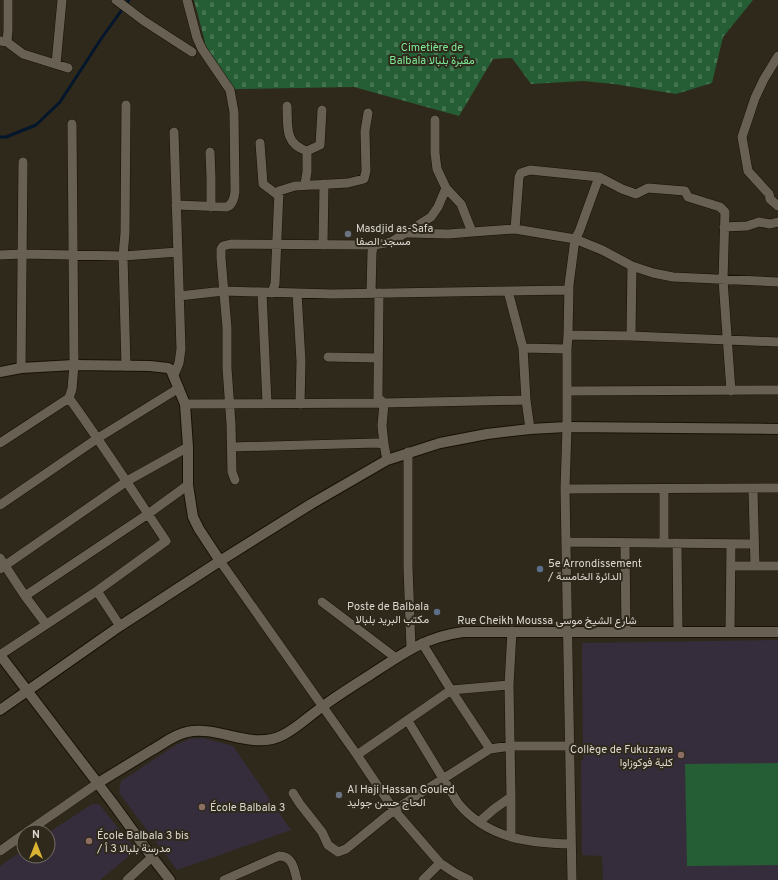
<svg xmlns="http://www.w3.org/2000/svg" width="778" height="880" viewBox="0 0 778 880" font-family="Overpass,Vazirmatn,sans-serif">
	<defs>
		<pattern id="cemetery-stones" width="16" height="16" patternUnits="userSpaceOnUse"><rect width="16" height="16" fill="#255e34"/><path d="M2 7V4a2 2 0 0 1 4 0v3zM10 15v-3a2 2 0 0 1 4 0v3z" fill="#447450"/></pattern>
	</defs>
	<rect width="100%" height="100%" fill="#2f291c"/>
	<path fill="#362d3c" d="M 778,640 L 778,880 L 603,880 L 602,856 L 582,855 L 581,761 L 583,760 L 582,643 Z
		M 203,738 L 233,746 L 291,830 L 177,870 L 119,793 L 121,781 L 176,745 L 189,739 Z
		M 92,804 L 99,804 L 136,850 L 100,880 L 0,880 L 0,866 L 24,850 L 24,856 L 48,856 L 48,833 Z"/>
	<path fill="url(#cemetery-stones)" d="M 194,0 L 753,0 L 723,37 L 712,83 L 676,94 L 614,84 L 583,81 L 531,84 L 512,58 L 493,59 L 459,116 L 354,87 L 235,89 L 212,69 Z"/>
	<path fill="#255e34" d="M 778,763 L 778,865 L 687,866 L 685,764 Z"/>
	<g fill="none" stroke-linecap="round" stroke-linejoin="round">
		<path stroke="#04162c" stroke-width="3" d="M 0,137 L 6,137 L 36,125 L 60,102 L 101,39 L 129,0"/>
		<g stroke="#171106" stroke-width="10">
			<path id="street" d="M 116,0 L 144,21 L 192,52
				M 0,41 L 7,42 L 23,54 L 68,68
				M 7,42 L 8,30 L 8,0
				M 778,56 L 764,79 L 755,98 L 742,137 L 748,171 L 769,194 L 770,199 L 778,206
				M 56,64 L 62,0
				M 126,105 L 125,233 L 123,256 L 126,366
				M 287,106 C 288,126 284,144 307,151 L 307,172 L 305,184
				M 435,120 L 435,153 L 437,169 L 446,188 L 461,204 L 472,232 L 515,229 L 575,239 L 602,250 L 632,266 L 653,273 L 673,277 L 778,282
				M 174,132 L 181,349 L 179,363 L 174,375
				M 260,143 L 263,184 L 279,196
				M 307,151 L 320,145 L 322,110
				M 210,152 L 211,177 L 211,207
				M 176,205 L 227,207 C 233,204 234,198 235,192 L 234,112 L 230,90 L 202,49 L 197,38 L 187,0
				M 724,227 L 747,226 L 759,222 L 770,224 L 778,222
				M 515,229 L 519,177 L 521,173 L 530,170 L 599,177 L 622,189 L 636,194 L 648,188 L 685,191 L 688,197 L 720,207 L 725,212 L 723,280 L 731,391
				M 407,233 L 449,234 L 472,232
				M 323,245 L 324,184
				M 0,255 L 22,254 L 123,256 L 178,252
				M 508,291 L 569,290
				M 262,293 L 267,403
				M 272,293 L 275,284 L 279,191 L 295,186 L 348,183 L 364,179 L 366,171 L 365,131 L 368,113
				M 297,293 L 301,361 L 300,404
				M 371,293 L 372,252 L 374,245 L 391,242 L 431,217 L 438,207 L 446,188
				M 379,293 L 378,393 L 378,398 L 384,403 L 382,426 L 384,444
				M 179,296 L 224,291 L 332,294 L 508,291 L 523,348 L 567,349 L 567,427 L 565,489 L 572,880
				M 568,335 L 569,285 L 575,239 L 579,232 L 599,177
				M 631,336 L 632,266
				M 567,349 L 568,335 L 631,336 L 778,342
				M 328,357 L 378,358
				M 21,368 L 23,162
				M 568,391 L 778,390
				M 526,400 L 530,429
				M 185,404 L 384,403 L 526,400 L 523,348
				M 0,443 L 69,398 L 72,389 L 74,365 L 72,124
				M 232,447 L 376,443 L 384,444 L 387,460
				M 408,452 L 408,567 L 411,648
				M 235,480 L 232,472 L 231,424 L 227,368 L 227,328 L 221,258 L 221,249 L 223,246 L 231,244 L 374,245
				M 565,489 L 778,488
				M 664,489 L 664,543
				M 753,489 L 755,566
				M 0,505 L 98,438 L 179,388
				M 566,542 L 754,544
				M 625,543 L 626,632
				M 677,543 L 678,632
				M 0,558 L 25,596 L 46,624
				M 220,561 L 357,755 L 394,810 L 440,863 L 455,873 L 469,880
				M 731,566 L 778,566
				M 0,569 L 127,481 L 188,447
				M 97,591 L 120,626
				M 25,596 L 148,514 L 188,485
				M 322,602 L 396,658
				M 730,632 L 731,544
				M 422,643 L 451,690 L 490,749
				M 0,655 L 97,591 L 166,541 C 134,493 103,445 69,398
				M 408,721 L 458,803 C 487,838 527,843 571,844
				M 357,755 L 451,690 L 509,685
				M 293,793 L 300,804 L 322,832 L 328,845 L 338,852 L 346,849 L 394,810 L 490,749 L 511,746 L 569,746
				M 479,822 L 494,809 L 511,797
				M 27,832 L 98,783
				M 511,837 L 511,797 L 509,685 L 512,631
				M 0,851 L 24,834
				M 127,880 L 152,857
				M 224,880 L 279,856 C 293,856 294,869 297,880
				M 423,880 L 440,863"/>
		</g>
		<g stroke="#171106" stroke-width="12">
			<path id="secondary" d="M 0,372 L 21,368 L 74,365 L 150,366 L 168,368 L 171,370 L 185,404 L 188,447 L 188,485 L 193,517 L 199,529 L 220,561
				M 0,655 L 112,802 L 152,857 L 170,880
				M 0,710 L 120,626 L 220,561 L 311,504 L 387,460 L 440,443 L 487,434 L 530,429 L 567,427 L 778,429
				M 98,783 C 116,772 134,761 152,750 C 163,744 175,734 187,732 C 219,725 252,751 283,735 C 297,728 309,716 322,707 C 338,695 354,685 370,675 C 402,654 425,637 463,632 L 778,632"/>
		</g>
		<use href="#street" stroke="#686153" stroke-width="9"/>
		<use href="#secondary" stroke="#686153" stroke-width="10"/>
	</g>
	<g fill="#6b7280" stroke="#2f291c" stroke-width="1.5">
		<circle cx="348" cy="234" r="4"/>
		<circle cx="339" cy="795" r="4"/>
	</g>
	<g fill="#5c6f8a" stroke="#2f291c" stroke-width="1.5">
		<circle cx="540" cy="569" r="4"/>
		<circle cx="437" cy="612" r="4"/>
	</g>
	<g fill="#8d6e63" stroke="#2f291c" stroke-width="1.5">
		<circle cx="681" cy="755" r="4"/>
		<circle cx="202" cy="807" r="4"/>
		<circle cx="89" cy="841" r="4"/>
	</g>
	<g text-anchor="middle" stroke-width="4" stroke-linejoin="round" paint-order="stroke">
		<g font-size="11" fill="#7eec98" stroke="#2f291c">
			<text x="432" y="51">Cimetière de<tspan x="432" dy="13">Balbala مقبرة بلبالا</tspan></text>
		</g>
		<g font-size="11" fill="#dcd8d0" stroke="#2f291c" text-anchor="start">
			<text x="356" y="232">Masdjid as-Safa<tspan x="356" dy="13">مسجد الصفا</tspan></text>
			<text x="548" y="567">5e Arrondissement<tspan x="548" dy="13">/ الدائرة الخامسة</tspan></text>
			<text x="429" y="610" text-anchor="end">Poste de Balbala<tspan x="429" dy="13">مكتب البريد بلبالا</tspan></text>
			<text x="673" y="753" text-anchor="end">Collège de Fukuzawa<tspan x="673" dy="13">كلية فوكوزاوا</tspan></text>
			<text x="347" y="793">Al Haji Hassan Gouled<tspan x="347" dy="13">الحاج حسن جوليد</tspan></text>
			<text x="210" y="811">École Balbala 3</text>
			<text x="97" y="839">École Balbala 3 bis<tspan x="97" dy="13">/ مدرسة بلبالا 3 أ</tspan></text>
		</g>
		<g font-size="11" fill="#dcd8d0" stroke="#2f291c">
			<text x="547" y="624">Rue Cheikh Moussa شارع الشيخ موسى</text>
		</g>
	</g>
	<g transform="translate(36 844)"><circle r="19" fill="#2f291c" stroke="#746f64"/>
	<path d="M0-3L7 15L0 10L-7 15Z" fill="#dab333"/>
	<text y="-6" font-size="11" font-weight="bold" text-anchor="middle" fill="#dcd8d0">N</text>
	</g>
</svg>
